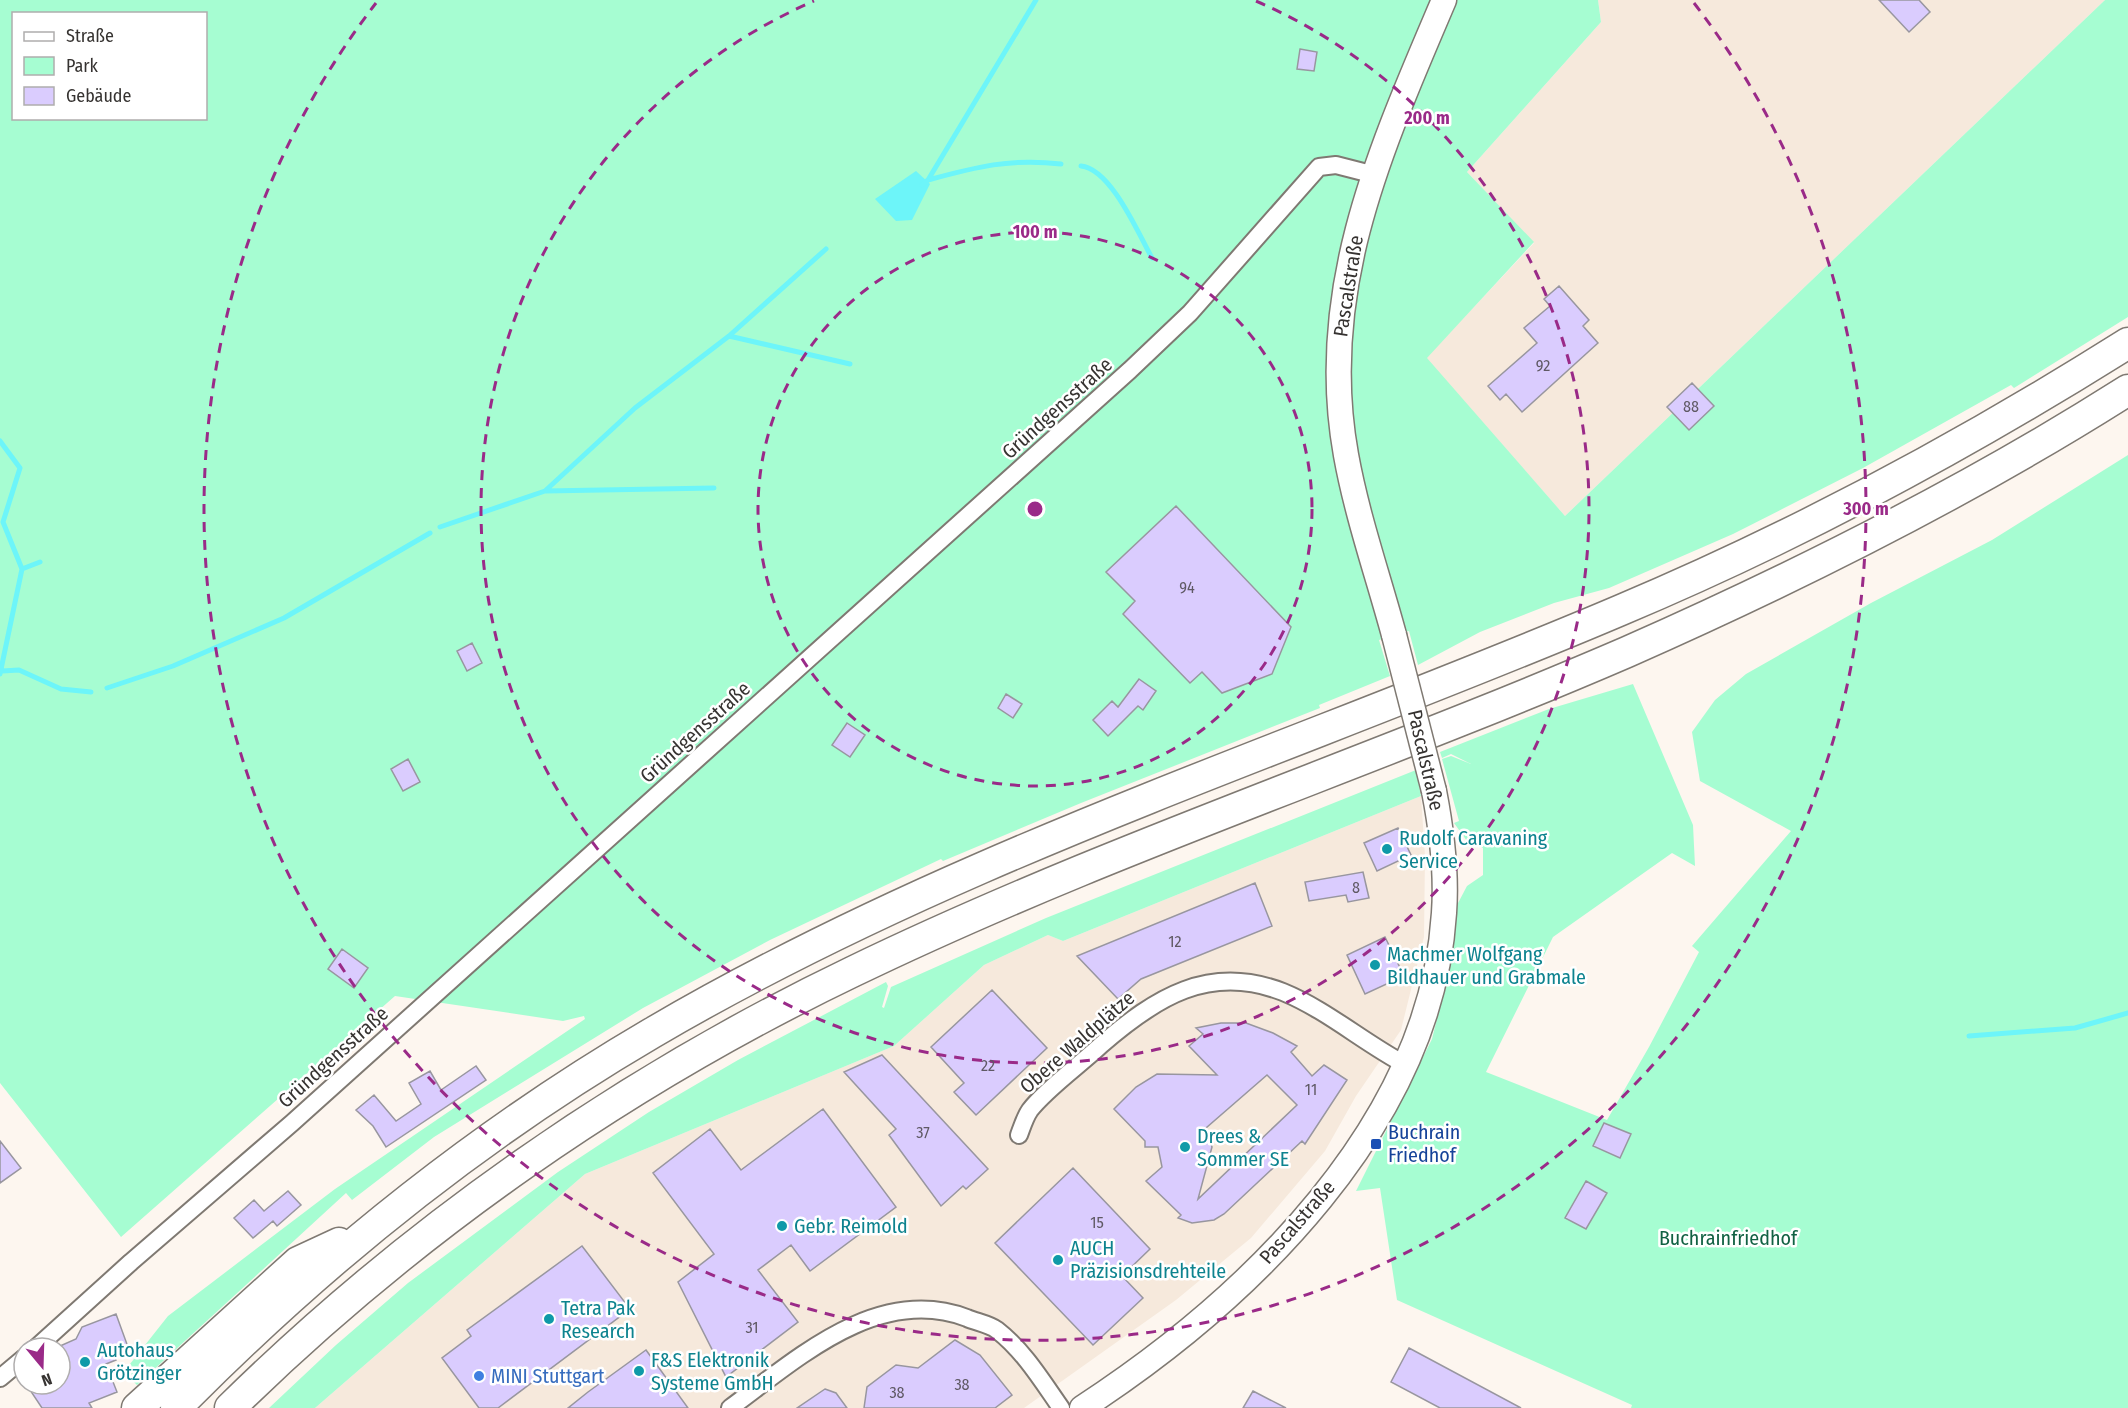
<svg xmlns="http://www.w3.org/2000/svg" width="2128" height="1408" viewBox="0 0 2128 1408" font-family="'Fira Sans Condensed',sans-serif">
	<rect width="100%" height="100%" fill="#fdf6ef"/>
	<path fill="#f6e9dc" d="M 1598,0 L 2105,0 L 1565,516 L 1426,358 L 1534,243 L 1467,172 L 1601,22 Z
		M 1421,796 L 1425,856 L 1424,937 L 1401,1030 L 1356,1096 L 1325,1151 L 1251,1238 L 1176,1300 L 1024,1408 L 315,1408 L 585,1174 L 894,1046 L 984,965 L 1048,935 L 1063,941 Z"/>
	<path fill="#a6fdd2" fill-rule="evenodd" d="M 0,0 L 1598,0 L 1601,22 L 1467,172 L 1534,242 L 1427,358 L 1565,516 L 2105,0 L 2128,0 L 2128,317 L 2014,388 L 2011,385 L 1863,468 L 1733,534 L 1609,588 L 1554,603 L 1480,632 L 1418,665 L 1409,631 L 1379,640 L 1390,676 L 1319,705 L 1320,708 L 1081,803 L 943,861 L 941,859 L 770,940 L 643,1008 L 434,1137 L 352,1200 L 346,1193 L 137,1385 L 127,1375 L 130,1364 L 168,1316 L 335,1189 L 585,1019 L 584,1016 L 563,1021 L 395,996 L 121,1237 L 0,1083 ZM 14,14 L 206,14 L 206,118 L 14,118 Z
		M 2128,455 L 2128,1408 L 1631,1408 L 1632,1405 L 1397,1300 L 1380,1188 L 1356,1191 L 1432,1039 L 1452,958 L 1457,905 L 1467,886 L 1483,875 L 1483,848 L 1467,841 L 1454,823 L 1459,821 L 1442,759 L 1451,756 L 1471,764 L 1451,754 L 1442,758 L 1440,752 L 1549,709 L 1633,684 L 1693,825 L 1695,866 L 1672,853 L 1553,937 L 1486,1072 L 1607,1120 L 1649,1047 L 1699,952 L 1692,946 L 1791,831 L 1700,781 L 1692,732 L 1715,700 L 1746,674 L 1871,603 L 1992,540 Z
		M 1416,770 L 1421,796 L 1063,941 L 1048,935 L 984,965 L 894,1046 L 585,1174 L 315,1408 L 269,1408 L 336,1345 L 408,1283 L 558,1172 L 649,1112 L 738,1060 L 886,982 L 888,986 L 882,1007 L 884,1008 L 891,987 L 1046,918 Z"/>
	<path fill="#6df5f9" d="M 916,171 L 930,184 L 912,220 L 896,221 L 875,199 Z"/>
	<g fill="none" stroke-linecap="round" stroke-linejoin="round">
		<path stroke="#6df5f9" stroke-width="5" d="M 1081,166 C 1111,169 1138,233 1152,258
			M 928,180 C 976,167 1010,158 1061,164
			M 922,185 L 928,180 L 1036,0
			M 729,336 L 850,364
			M 0,441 L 20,468 L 3,522 L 22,569 L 0,674
			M 545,491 L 714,488
			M 440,527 L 545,491 L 635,408 L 729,336 L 826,249
			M 22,569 L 40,562
			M 2,671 L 19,670 L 61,689 L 91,692
			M 107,688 L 173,666 L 284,618 L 430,533
			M 1969,1036 L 2075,1028 L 2128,1013"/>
	</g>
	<path fill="#daccfe" stroke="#98969f" stroke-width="1.5" fill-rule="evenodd" d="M 1879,0 L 1919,0 L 1930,12 L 1909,32 Z
		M 1300,49 L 1317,52 L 1314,71 L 1297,69 Z
		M 1559,286 L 1589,320 L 1583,326 L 1598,343 L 1522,412 L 1506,394 L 1500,400 L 1488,386 L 1537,343 L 1524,328 L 1550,306 L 1544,299 Z
		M 1692,383 L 1714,406 L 1689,430 L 1667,407 Z
		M 1176,506 L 1291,627 L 1272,674 L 1222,693 L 1202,672 L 1190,683 L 1123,614 L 1135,601 L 1106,572 Z
		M 472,643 L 482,663 L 467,671 L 457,651 Z
		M 1139,679 L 1156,691 L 1143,710 L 1138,706 L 1108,736 L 1093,720 L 1112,701 L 1118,707 Z
		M 1006,694 L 1022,704 L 1013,718 L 998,708 Z
		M 847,723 L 865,735 L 850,757 L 832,745 Z
		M 408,759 L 420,782 L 403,791 L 391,769 Z
		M 1398,828 L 1411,855 L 1377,871 L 1364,843 Z
		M 1363,872 L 1369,898 L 1348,902 L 1346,895 L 1309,901 L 1305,882 Z
		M 1255,883 L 1272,926 L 1141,979 L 1118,999 L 1077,956 Z
		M 1385,937 L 1404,976 L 1365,994 L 1347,955 Z
		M 342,949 L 368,968 L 354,988 L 328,969 Z
		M 992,990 L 1047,1048 L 976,1115 L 954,1092 L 964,1083 L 931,1047 Z
		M 1221,1023 L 1246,1023 L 1273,1033 L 1297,1046 L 1291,1052 L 1312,1076 L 1324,1065 L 1347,1080 L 1305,1144 L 1302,1141 L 1224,1214 L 1214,1220 L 1192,1223 L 1178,1218 L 1181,1215 L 1146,1181 L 1162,1167 L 1158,1147 L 1145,1147 L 1145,1141 L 1114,1109 L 1136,1087 L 1157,1074 L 1217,1075 L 1189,1046 L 1203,1034 L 1196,1028 ZM 1267,1075 L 1297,1105 L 1198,1199 L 1212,1147 L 1206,1128 Z
		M 882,1055 L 988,1169 L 966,1189 L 963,1186 L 941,1206 L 889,1135 L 896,1129 L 844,1072 Z
		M 476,1066 L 486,1080 L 386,1147 L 373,1126 L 356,1110 L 374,1095 L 396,1121 L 421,1104 L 409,1083 L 430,1071 L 441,1090 Z
		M 823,1109 L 896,1207 L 810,1271 L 791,1245 L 758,1270 L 798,1322 L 726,1377 L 678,1282 L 714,1254 L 653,1173 L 710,1129 L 741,1170 Z
		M 1604,1123 L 1631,1134 L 1620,1158 L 1593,1146 Z
		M 0,1141 L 21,1168 L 0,1183 Z
		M 1073,1168 L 1150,1249 L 1122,1276 L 1143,1298 L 1093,1345 L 995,1243 Z
		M 1586,1181 L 1607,1193 L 1586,1229 L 1565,1218 Z
		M 288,1191 L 301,1205 L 277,1226 L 273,1221 L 253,1238 L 234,1218 L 254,1200 L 264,1211 Z
		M 582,1246 L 630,1309 L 498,1408 L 479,1408 L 442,1358 L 471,1336 L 467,1330 Z
		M 116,1314 L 128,1347 L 113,1353 L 116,1360 L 106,1364 L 117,1392 L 89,1403 L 92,1408 L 42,1408 L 30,1390 L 39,1384 L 60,1384 L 60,1346 L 76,1339 L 82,1327 Z
		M 955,1340 L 980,1355 L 1012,1395 L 995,1408 L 864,1408 L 867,1387 L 896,1365 L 918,1368 Z
		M 1409,1348 L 1521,1408 L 1440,1408 L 1391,1382 Z
		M 646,1350 L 688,1408 L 568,1408 L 588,1392 Z
		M 825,1389 L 836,1393 L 847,1408 L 797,1408 Z
		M 1253,1391 L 1286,1408 L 1243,1408 Z"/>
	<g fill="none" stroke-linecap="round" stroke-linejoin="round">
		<g stroke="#7f7972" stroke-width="20">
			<path id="street" d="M 1019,1135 C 1022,1127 1025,1117 1030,1110 C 1046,1089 1081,1064 1101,1045 C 1155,998 1209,963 1283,992 C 1327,1010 1364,1043 1406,1065
				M 36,1348 L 131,1262 L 292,1123 L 1130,370 L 1190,313 L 1319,167 L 1336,165 L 1375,175
				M 0,1378 L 24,1358
				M 730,1408 C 797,1359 878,1284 967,1318 C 976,1322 989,1324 997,1330 C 1024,1351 1042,1381 1061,1408"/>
		</g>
		<g stroke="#7f7972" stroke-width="27">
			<path id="secondary" d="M 1394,635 C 1378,576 1357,516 1346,455 C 1316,290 1381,148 1444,0
				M 1082,1408 C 1249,1299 1431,1124 1444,913 C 1447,871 1442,832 1434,791"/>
		</g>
		<g stroke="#7f7972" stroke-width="33">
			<path id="highway" d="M 137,1408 L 298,1262 L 339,1243
				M 176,1408 C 319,1263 476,1136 652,1033 C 957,854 1297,748 1621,610 C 1797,536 1966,445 2128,343
				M 230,1408 C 411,1230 623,1082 852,972 C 1104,850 1370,763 1627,652 C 1799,576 1969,491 2128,390"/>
		</g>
		<use href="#street" stroke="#fff" stroke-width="16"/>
		<use href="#secondary" stroke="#fff" stroke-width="24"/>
		<use href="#highway" stroke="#fff" stroke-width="30"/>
		<g stroke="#7f7972" stroke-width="27" stroke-linecap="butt">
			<path id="secondary-bridge" d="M 1394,635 L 1434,791"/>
		</g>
		<use href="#secondary-bridge" stroke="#fff" stroke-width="24"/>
	</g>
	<g fill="none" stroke="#9a2a88" stroke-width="3" stroke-dasharray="10 8">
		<circle cx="1035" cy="509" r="277"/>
		<path d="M1256 1A554 554 0 1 1 814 1"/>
		<path d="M1694 3A831 831 0 1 1 376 3"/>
	</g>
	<g fill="#0f9aa8" stroke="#fff" stroke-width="2">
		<circle cx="1387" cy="849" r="6"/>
		<circle cx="1375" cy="965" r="6"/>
		<circle cx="1185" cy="1147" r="6"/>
		<circle cx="782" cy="1226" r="6"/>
		<circle cx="1058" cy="1260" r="6"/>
		<circle cx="549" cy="1319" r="6"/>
		<circle cx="85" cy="1362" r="6"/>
		<circle cx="639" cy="1371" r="6"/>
	</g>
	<rect fill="#1a4fb4" stroke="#fff" stroke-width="2" x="1370" y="1138" width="12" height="12" rx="3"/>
	<circle fill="#3f7fe0" stroke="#fff" stroke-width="2" cx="479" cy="1376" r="6"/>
	<g text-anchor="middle" stroke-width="5" stroke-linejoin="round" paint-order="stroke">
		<g font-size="16" fill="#5f5964">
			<text x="1543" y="371">92</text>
			<text x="1691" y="412">88</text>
			<text x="1187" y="593">94</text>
			<text x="1356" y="893">8</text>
			<text x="1175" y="947">12</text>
			<text x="988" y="1071">22</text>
			<text x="1311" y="1095">11</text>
			<text x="923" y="1138">37</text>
			<text x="1097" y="1228">15</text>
			<text x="752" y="1333">31</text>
			<text x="962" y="1390">38</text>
			<text x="897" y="1398">38</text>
		</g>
		<g font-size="20" fill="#363331" stroke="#fff">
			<text transform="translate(1348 286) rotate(-81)" y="7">Pascalstraße</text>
			<text transform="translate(1057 408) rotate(-42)" y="7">Gründgensstraße</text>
			<text transform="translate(695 732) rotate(-42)" y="7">Gründgensstraße</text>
			<text transform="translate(1426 760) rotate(77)" y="7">Pascalstraße</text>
			<text transform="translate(1077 1042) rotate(-41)" y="7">Obere Waldplätze</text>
			<text transform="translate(333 1057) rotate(-42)" y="7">Gründgensstraße</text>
			<text transform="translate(1297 1222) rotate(-49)" y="7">Pascalstraße</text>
		</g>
		<g font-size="20" fill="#0d838f" stroke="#fff" text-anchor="start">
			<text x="1399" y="845">Rudolf Caravaning<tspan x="1399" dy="23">Service</tspan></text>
			<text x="1387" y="961">Machmer Wolfgang<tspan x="1387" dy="23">Bildhauer und Grabmale</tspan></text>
			<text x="1197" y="1143">Drees &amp;<tspan x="1197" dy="23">Sommer SE</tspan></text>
			<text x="794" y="1233">Gebr. Reimold</text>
			<text x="1070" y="1255">AUCH<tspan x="1070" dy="23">Präzisionsdrehteile</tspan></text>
			<text x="561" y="1315">Tetra Pak<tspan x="561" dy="23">Research</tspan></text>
			<text x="97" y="1357">Autohaus<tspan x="97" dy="23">Grötzinger</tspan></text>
			<text x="651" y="1367">F&amp;S Elektronik<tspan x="651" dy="23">Systeme GmbH</tspan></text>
		</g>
		<g font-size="20" fill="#164399" stroke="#fff" text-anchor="start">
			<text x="1388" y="1139">Buchrain<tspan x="1388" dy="23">Friedhof</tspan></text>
		</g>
		<g font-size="20" fill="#116143" stroke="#fff">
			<text x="1728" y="1245">Buchrainfriedhof</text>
		</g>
		<g font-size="20" fill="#366cbe" stroke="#fff" text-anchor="start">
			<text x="491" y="1383">MINI Stuttgart</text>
		</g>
	</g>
	<circle cx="1035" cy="509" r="9" fill="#9a2a88" stroke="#fff" stroke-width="3"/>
	<g font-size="18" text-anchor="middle" font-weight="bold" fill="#9a2a88" stroke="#fff" stroke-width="5" stroke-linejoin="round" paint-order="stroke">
		<text x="1427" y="124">200 m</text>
		<text x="1035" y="238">100 m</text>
		<text x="1866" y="515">300 m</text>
	</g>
	<rect x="12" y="12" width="195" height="108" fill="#ffffff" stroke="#afadad" stroke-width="1.5"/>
	<rect x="24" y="32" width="30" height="9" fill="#ffffff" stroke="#afadad" stroke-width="1.5"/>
	<text x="66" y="42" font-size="18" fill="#363331">Straße</text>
	<rect x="24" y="57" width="30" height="18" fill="#a6fdd2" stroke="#afadad" stroke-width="1.5"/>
	<text x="66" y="72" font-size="18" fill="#363331">Park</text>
	<rect x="24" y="87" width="30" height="18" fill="#daccfe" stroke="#afadad" stroke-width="1.5"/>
	<text x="66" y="102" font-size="18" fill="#363331">Gebäude</text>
	<g transform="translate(42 1366) rotate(161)"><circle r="28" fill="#ffffff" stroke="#afadad" stroke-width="1.5"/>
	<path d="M0-4.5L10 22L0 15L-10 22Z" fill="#9a2a88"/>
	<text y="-9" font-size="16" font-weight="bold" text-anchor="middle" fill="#363331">N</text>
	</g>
</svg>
